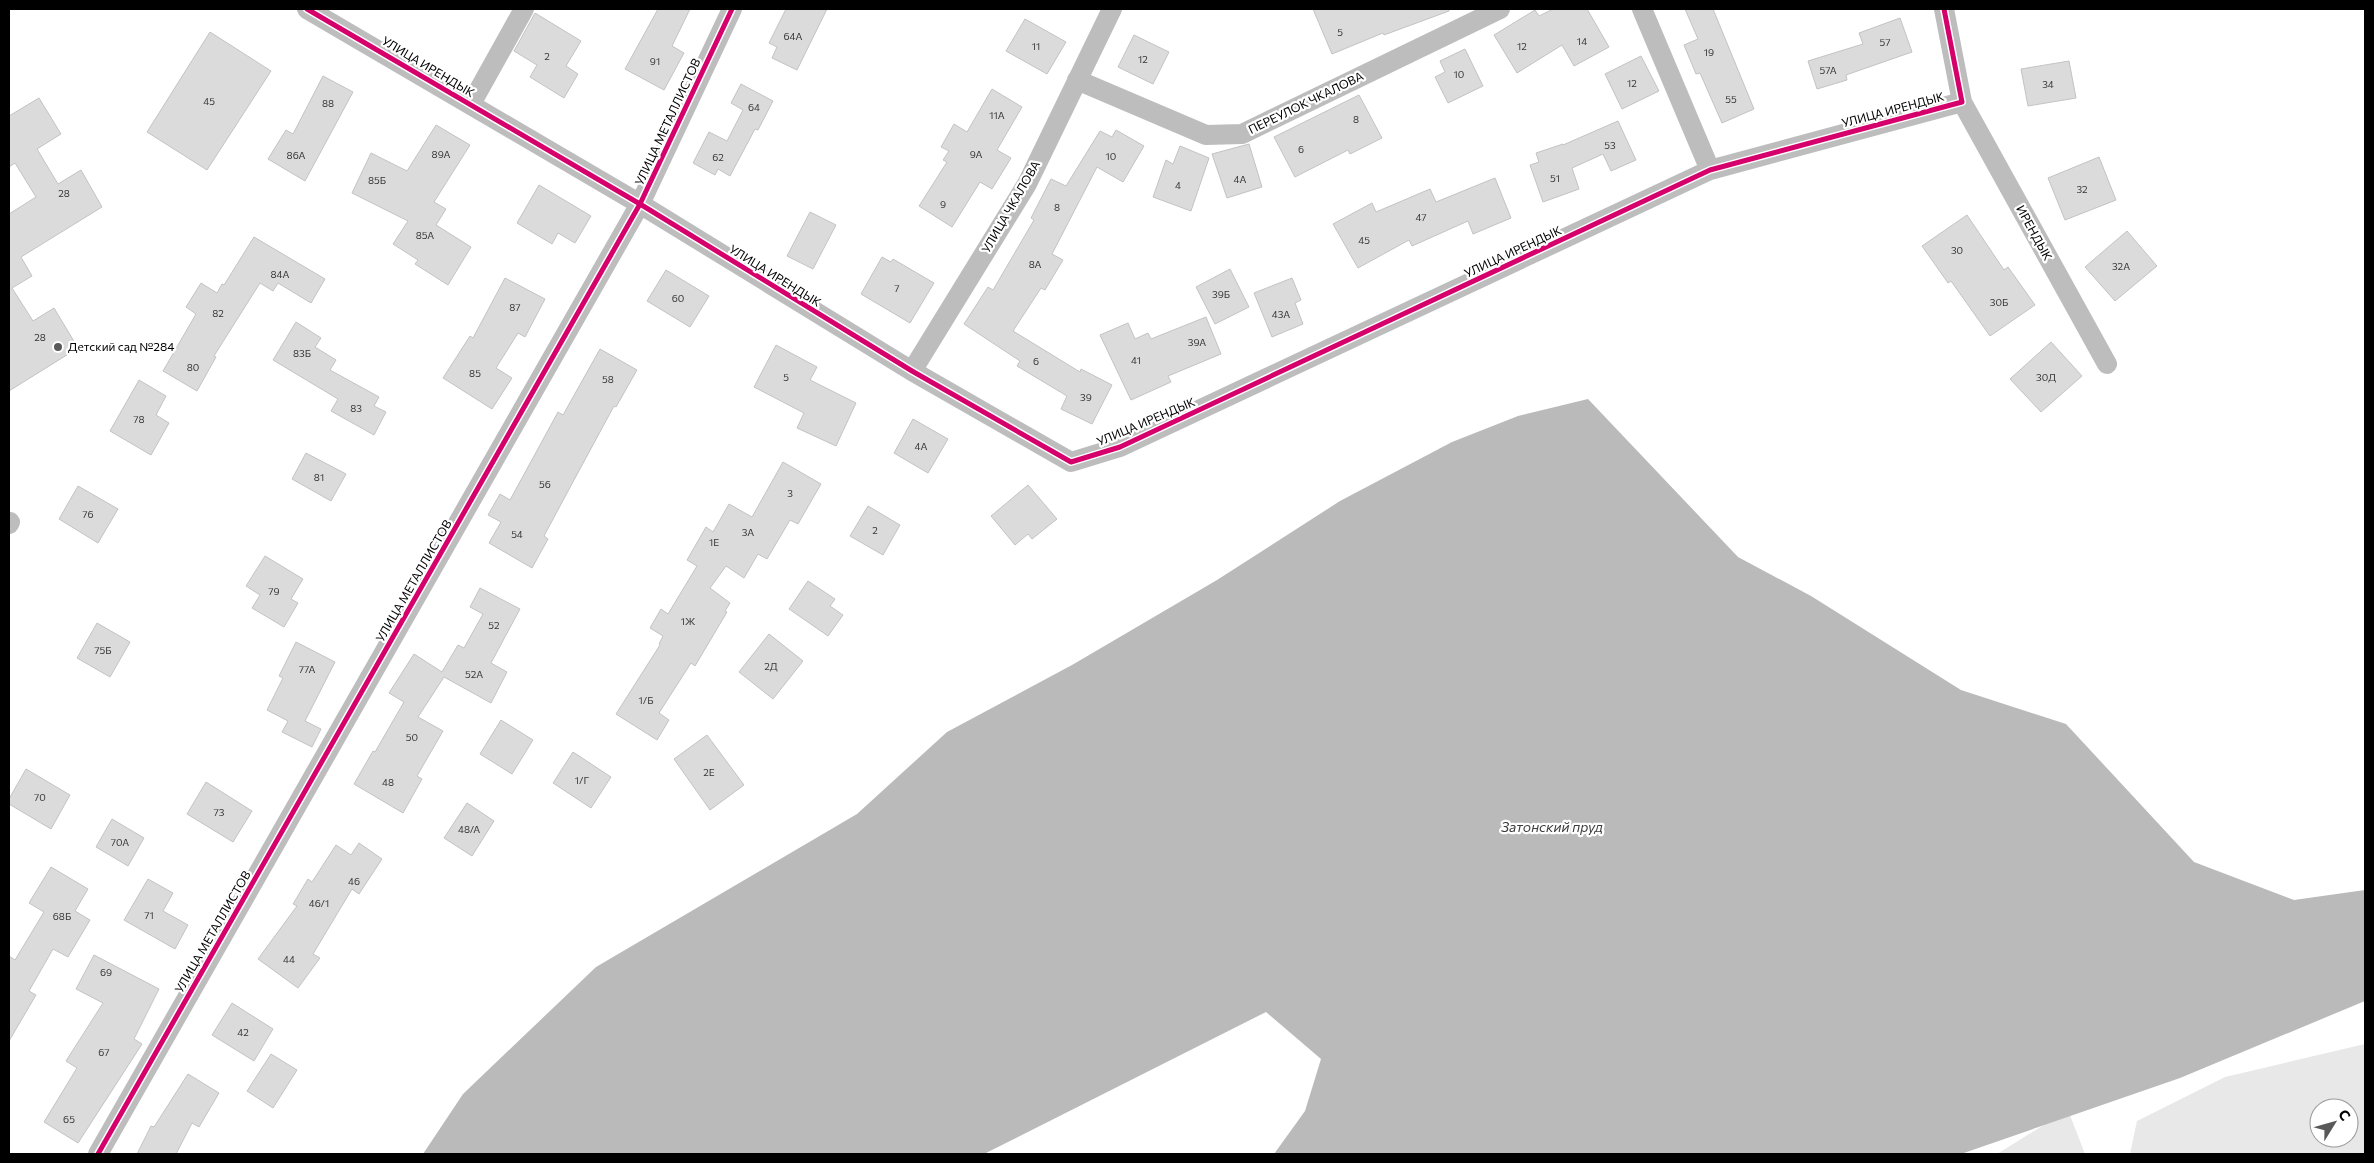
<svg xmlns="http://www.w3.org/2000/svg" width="2374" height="1163" viewBox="0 0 2374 1163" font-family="Commissioner,sans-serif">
	<rect width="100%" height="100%" fill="#fff"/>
	<path fill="#e8e8e8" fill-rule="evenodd" d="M 2365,1044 L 2365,1154 L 2130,1154 L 2137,1121 L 2225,1077 ZM 2319,1108 L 2349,1108 L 2349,1138 L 2319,1138 Z
		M 2068,1110 L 2085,1154 L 1997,1154 Z"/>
	<path fill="#bababa" d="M 1588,399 L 1738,557 L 1811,596 L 1961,690 L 2066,724 L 2194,862 L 2294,900 L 2365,890 L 2365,1001 L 2180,1078 L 1961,1154 L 1274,1154 L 1305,1111 L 1321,1059 L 1266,1012 L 984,1154 L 423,1154 L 463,1094 L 596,967 L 857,814 L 947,732 L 1072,665 L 1217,580 L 1340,501 L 1452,442 L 1518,416 Z"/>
	<path fill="#dbdbdb" stroke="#c3c3c3" d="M 658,9 L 690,9 L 672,46 L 684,53 L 664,90 L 625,69 Z
		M 786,9 L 827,9 L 797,70 L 772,58 L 777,47 L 769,43 Z
		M 1313,9 L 1449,9 L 1449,11 L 1384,35 L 1383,33 L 1332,54 Z
		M 1553,9 L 1587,9 L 1609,47 L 1574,66 L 1562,45 L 1517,73 L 1494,35 L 1535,10 L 1539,16 Z
		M 1685,9 L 1713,9 L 1754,109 L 1722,123 L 1700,73 L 1696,74 L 1684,45 L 1698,39 Z
		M 535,13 L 581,41 L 566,66 L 578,74 L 564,98 L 530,77 L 537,65 L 514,51 Z
		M 1900,18 L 1912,52 L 1846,75 L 1847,80 L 1817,89 L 1808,61 L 1863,44 L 1859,33 Z
		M 1025,19 L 1066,42 L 1047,74 L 1006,51 Z
		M 210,32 L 271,71 L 207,170 L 147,132 Z
		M 1134,35 L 1169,52 L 1153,84 L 1118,67 Z
		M 1465,49 L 1483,86 L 1448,103 L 1435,77 L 1445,72 L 1440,61 Z
		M 1641,56 L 1659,91 L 1622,109 L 1605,74 Z
		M 2069,61 L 2076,98 L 2028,106 L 2021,69 Z
		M 323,76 L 353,92 L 305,181 L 268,159 L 286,130 L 293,134 Z
		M 741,84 L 773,101 L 758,130 L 755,129 L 730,176 L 718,169 L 715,175 L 693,163 L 709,132 L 727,141 L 743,110 L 731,103 Z
		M 992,89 L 1022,107 L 997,150 L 1011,158 L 992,189 L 980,182 L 952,227 L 919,206 L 947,162 L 943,160 L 949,151 L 941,147 L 954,124 L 967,132 Z
		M 1359,95 L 1382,138 L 1350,154 L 1348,150 L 1295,177 L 1274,137 Z
		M 39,98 L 61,134 L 37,149 L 58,184 L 81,170 L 102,207 L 21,257 L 32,276 L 12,288 L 33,321 L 54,308 L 78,348 L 9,391 L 9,214 L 36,197 L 15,163 L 9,167 L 9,116 Z
		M 1618,121 L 1636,160 L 1611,171 L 1603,154 L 1572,168 L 1579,189 L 1543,202 L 1530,165 L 1539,162 L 1536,153 L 1563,144 L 1563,145 Z
		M 436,125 L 470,145 L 434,202 L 446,209 L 436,225 L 471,247 L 448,285 L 415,264 L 418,260 L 393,244 L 408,221 L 352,193 L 371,153 L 407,171 Z
		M 1116,130 L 1144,146 L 1123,182 L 1097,167 L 1052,254 L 1063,260 L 1045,290 L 1041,288 L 1013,331 L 1080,372 L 1081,369 L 1112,385 L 1092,424 L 1061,409 L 1067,396 L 1017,366 L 1020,361 L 964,324 L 988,287 L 993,290 L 1034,220 L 1031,218 L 1051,179 L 1066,186 L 1100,131 L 1112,137 Z
		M 1249,144 L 1262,187 L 1227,198 L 1212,154 Z
		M 1180,146 L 1209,158 L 1191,211 L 1153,197 L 1166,160 L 1173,164 Z
		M 2099,157 L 2116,200 L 2065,220 L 2048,178 Z
		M 1495,178 L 1511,218 L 1473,234 L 1468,221 L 1412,246 L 1409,240 L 1358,268 L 1333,224 L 1372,203 L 1376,212 L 1430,189 L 1436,202 Z
		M 539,185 L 591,216 L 575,243 L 558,233 L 552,244 L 517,223 Z
		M 810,212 L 836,225 L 813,269 L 787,256 Z
		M 1967,215 L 2004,270 L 2008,267 L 2035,305 L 1990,336 L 1951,281 L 1948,283 L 1922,246 Z
		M 2127,231 L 2157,266 L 2115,301 L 2085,267 Z
		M 254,237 L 325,279 L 311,303 L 278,283 L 273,291 L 260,283 L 214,356 L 216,357 L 197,391 L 163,371 L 196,314 L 186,307 L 201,283 L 217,293 L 222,284 L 224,285 Z
		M 882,257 L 891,262 L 893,259 L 934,283 L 910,323 L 861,294 Z
		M 1230,269 L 1249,307 L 1215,324 L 1196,287 Z
		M 666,270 L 709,296 L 690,327 L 647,301 Z
		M 505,278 L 545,299 L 525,337 L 518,333 L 496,368 L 512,378 L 492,409 L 443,378 L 470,336 L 473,338 Z
		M 1292,278 L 1301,300 L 1295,303 L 1303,324 L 1272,337 L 1254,293 Z
		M 1206,317 L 1221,354 L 1168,376 L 1171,382 L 1131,400 L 1100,335 L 1128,323 L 1135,339 L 1148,333 L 1151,339 Z
		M 296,322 L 321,338 L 315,347 L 336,360 L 330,370 L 379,397 L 374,406 L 386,412 L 374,435 L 331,411 L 338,399 L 273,360 Z
		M 2051,342 L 2082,376 L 2041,412 L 2010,379 Z
		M 776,345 L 817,367 L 810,380 L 856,403 L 836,446 L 797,428 L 804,413 L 754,387 Z
		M 600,349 L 637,370 L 616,407 L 614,406 L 574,480 L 544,536 L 548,539 L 532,568 L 489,543 L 501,522 L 488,515 L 500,494 L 510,500 L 558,412 L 563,415 Z
		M 139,380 L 166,396 L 156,415 L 169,423 L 151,455 L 110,431 Z
		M 913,419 L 948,439 L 928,473 L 894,453 Z
		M 306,453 L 346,474 L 331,501 L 292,479 Z
		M 783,462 L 821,484 L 798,524 L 790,520 L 767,559 L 758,554 L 744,578 L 726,566 L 710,588 L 730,603 L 725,611 L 727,612 L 695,666 L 691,663 L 659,713 L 669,720 L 657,740 L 616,714 L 660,645 L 659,644 L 663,636 L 650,628 L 661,609 L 668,614 L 697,566 L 687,560 L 706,527 L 713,532 L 729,504 L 752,517 Z
		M 1028,485 L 1057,519 L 1032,539 L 1028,534 L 1015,545 L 991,516 Z
		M 78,486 L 118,509 L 98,543 L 59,519 Z
		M 868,506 L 900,525 L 883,555 L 850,536 Z
		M 265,556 L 303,579 L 291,599 L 298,603 L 284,627 L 252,608 L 260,595 L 246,586 Z
		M 808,581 L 835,599 L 830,606 L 843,615 L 828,636 L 789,609 Z
		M 480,588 L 520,609 L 491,663 L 507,672 L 491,703 L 444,677 L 418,717 L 443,731 L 417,776 L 422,779 L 403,813 L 354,784 L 373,751 L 375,752 L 404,702 L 389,693 L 414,654 L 442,672 L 458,645 L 464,648 L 483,614 L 470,607 Z
		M 97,623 L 130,642 L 110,677 L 77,658 Z
		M 769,634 L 803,661 L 773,699 L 739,672 Z
		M 296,642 L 335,662 L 305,721 L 321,729 L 312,747 L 282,732 L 288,721 L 267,710 L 283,678 L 279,676 Z
		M 501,720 L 533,740 L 512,774 L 480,754 Z
		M 707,735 L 744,785 L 710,810 L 674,759 Z
		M 573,752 L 611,777 L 591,808 L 553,783 Z
		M 26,769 L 70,795 L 51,829 L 9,804 L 9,799 Z
		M 206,782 L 252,811 L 233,842 L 187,814 Z
		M 467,803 L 494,821 L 472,856 L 444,838 Z
		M 112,819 L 144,838 L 128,866 L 96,847 Z
		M 359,843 L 382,859 L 359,894 L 352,889 L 313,954 L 320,958 L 298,988 L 258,959 L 297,906 L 293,904 L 308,879 L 312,882 L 336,845 L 351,855 Z
		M 51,867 L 88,889 L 75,911 L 90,920 L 68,957 L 53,949 L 29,991 L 36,995 L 9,1041 L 9,956 L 15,960 L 44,912 L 29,903 Z
		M 148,879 L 173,893 L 163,911 L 188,925 L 175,949 L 124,920 Z
		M 94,955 L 159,989 L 134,1039 L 142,1044 L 78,1143 L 44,1122 L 77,1068 L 66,1061 L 103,1003 L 76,989 Z
		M 232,1003 L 273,1029 L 254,1061 L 212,1035 Z
		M 271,1054 L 297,1070 L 273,1108 L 247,1091 Z
		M 188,1074 L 219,1093 L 199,1127 L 192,1123 L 176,1154 L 137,1154 L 151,1126 L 154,1127 Z"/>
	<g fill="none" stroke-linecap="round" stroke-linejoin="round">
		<path stroke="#bdbdbd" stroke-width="20" d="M 307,9 L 640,204 L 912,371 L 1071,462 L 1120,447 L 1710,170 L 1962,102 L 1944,9
			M 1642,9 L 1710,170
			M 1077,80 L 1206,135 L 1242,134 L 1500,9
			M 1962,102 L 2107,364
			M 471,104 L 524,9
			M 912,371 L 1027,184 L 1112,9
			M 9,524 L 10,522
			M 98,1154 L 640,204 L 732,9"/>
		<g stroke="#fff" stroke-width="8">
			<path id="cycleway" d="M 307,9 L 640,204 L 912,371 L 1071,462 L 1120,447 L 1710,170 L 1962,102 L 1944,9
				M 98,1154 L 640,204 L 732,9"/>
		</g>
		<use href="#cycleway" stroke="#d6006c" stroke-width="5"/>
	</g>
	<circle fill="#595959" stroke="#fff" stroke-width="2" cx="58" cy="347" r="5"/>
	<g text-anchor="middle" stroke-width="4.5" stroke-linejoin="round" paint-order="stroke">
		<g font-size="10" fill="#373737">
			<text x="1340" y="36">5</text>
			<text x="793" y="40">64А</text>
			<text x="1582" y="45">14</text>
			<text x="1885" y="46">57</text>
			<text x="1036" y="50">11</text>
			<text x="1522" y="50">12</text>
			<text x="1709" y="56">19</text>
			<text x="547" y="60">2</text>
			<text x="1143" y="63">12</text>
			<text x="655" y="65">91</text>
			<text x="1828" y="74">57А</text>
			<text x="1459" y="78">10</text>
			<text x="1632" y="87">12</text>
			<text x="2048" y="88">34</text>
			<text x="1731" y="103">55</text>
			<text x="209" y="105">45</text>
			<text x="328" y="107">88</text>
			<text x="754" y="111">64</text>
			<text x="997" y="119">11А</text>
			<text x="1356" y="123">8</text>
			<text x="1610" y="149">53</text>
			<text x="1301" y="153">6</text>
			<text x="441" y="158">89А</text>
			<text x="976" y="158">9А</text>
			<text x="296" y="159">86А</text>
			<text x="1111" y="160">10</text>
			<text x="718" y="161">62</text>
			<text x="1555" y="182">51</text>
			<text x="1240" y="183">4А</text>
			<text x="377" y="184">85Б</text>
			<text x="1178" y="189">4</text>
			<text x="2082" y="193">32</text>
			<text x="64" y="197">28</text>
			<text x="943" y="208">9</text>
			<text x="1057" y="211">8</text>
			<text x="1421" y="221">47</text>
			<text x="425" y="239">85А</text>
			<text x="1364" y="244">45</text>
			<text x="1957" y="254">30</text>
			<text x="1035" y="268">8А</text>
			<text x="2121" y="270">32А</text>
			<text x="280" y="278">84А</text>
			<text x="897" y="292">7</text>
			<text x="1221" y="298">39Б</text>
			<text x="678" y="302">60</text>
			<text x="1999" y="306">30Б</text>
			<text x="515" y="311">87</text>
			<text x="218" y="317">82</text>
			<text x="1281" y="318">43А</text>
			<text x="40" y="341">28</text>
			<text x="1197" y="346">39А</text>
			<text x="302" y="357">83Б</text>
			<text x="1136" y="364">41</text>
			<text x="1036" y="365">6</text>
			<text x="193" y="371">80</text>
			<text x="475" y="377">85</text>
			<text x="786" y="381">5</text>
			<text x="2046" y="381">30Д</text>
			<text x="608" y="383">58</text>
			<text x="1086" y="401">39</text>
			<text x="356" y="412">83</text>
			<text x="139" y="423">78</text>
			<text x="921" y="450">4А</text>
			<text x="319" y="481">81</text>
			<text x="545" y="488">56</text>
			<text x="790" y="497">3</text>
			<text x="88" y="518">76</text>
			<text x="875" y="534">2</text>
			<text x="748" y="536">3А</text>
			<text x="517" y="538">54</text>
			<text x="714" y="546">1Е</text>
			<text x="274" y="595">79</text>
			<text x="688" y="625">1Ж</text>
			<text x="494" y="629">52</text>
			<text x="103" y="654">75Б</text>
			<text x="771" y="670">2Д</text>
			<text x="307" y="673">77А</text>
			<text x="474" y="678">52А</text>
			<text x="646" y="704">1/Б</text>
			<text x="412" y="741">50</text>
			<text x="709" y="776">2Е</text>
			<text x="582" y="784">1/Г</text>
			<text x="388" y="786">48</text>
			<text x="40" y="801">70</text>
			<text x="219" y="816">73</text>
			<text x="469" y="833">48/А</text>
			<text x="120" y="846">70А</text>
			<text x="354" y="885">46</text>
			<text x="319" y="907">46/1</text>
			<text x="149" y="919">71</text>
			<text x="62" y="920">68Б</text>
			<text x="289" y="963">44</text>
			<text x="106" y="976">69</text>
			<text x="243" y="1036">42</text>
			<text x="104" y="1056">67</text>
			<text x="69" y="1123">65</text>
		</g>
		<g font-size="12" fill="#000" stroke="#fff">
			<text transform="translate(428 67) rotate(31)" y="4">УЛИЦА ИРЕНДЫК</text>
			<text transform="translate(1306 103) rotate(-26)" y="4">ПЕРЕУЛОК ЧКАЛОВА</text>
			<text transform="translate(1893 110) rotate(-15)" y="4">УЛИЦА ИРЕНДЫК</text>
			<text transform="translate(668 122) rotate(-65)" y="4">УЛИЦА МЕТАЛЛИСТОВ</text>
			<text transform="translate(1011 207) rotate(-60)" y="4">УЛИЦА ЧКАЛОВА</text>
			<text transform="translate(2034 233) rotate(61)" y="4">ИРЕНДЫК</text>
			<text transform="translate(1513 252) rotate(-25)" y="4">УЛИЦА ИРЕНДЫК</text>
			<text transform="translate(775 276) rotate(32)" y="4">УЛИЦА ИРЕНДЫК</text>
			<text transform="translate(1146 422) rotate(-23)" y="4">УЛИЦА ИРЕНДЫК</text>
			<text transform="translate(414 581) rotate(-60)" y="4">УЛИЦА МЕТАЛЛИСТОВ</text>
			<text transform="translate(213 932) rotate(-60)" y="4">УЛИЦА МЕТАЛЛИСТОВ</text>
		</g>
		<g font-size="12" fill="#000" stroke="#fff" text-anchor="start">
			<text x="68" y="351">Детский сад №284</text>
		</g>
		<g font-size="14" font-style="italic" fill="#3d3d3d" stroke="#fff">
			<text x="1552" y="832">Затонский пруд</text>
		</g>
	</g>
	<rect width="2374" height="1163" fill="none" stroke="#000000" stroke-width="20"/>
	<g transform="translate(2334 1123) rotate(53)"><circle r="24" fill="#ffffff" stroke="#999999"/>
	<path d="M0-4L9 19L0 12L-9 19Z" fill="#595959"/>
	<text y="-8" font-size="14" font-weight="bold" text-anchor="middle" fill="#000000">С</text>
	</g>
</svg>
